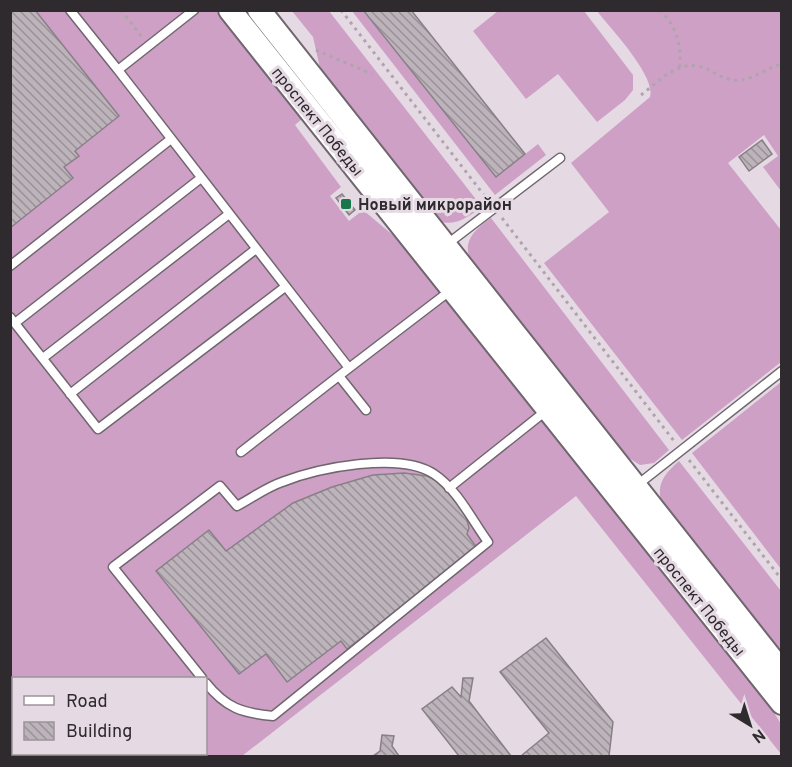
<svg xmlns="http://www.w3.org/2000/svg" width="792" height="767" viewBox="0 0 792 767" font-family="Overpass,sans-serif">
	<defs>
		<pattern id="building-back-hatch" width="6" height="6" patternUnits="userSpaceOnUse" patternTransform="scale(1.5)"><rect width="6" height="6" fill="#bdb3bb"/><path d="M-1 5l2 2M0 0l6 6M5-1l2 2" fill="none" stroke="#9a9298"/></pattern>
	</defs>
	<rect width="100%" height="100%" fill="#e5dae3"/>
	<path fill="#cea0c5" fill-rule="evenodd" d="M 10,11 L 216,11 L 303,118 L 295,125 L 341,187 L 330,196 L 349,221 L 363,210 L 407,247 L 773,711 L 781,724 L 781,754 L 576,496 L 242,756 L 11,756 ZM 14,678 L 206,678 L 206,754 L 14,754 Z
		M 292,11 L 329,11 L 482,207 C 468,217 455,227 438,221 L 320,68 L 313,37 Z
		M 352,11 L 363,11 L 496,177 L 538,144 L 546,155 L 495,195 Z
		M 498,11 L 584,11 L 633,75 L 633,90 L 625,100 L 597,122 L 558,74 L 526,99 L 473,31 Z
		M 597,11 L 781,11 L 781,191 L 763,167 L 778,156 L 764,135 L 728,163 L 781,230 L 781,362 L 682,440 L 544,263 L 609,212 L 571,163 L 650,97 C 656,76 611,29 597,11 Z
		M 491,218 L 669,450 L 654,463 L 640,465 L 624,455 L 470,259 C 462,240 477,228 491,218 Z
		M 781,382 L 781,569 L 692,453 Z
		M 679,461 L 781,591 L 781,657 L 663,507 C 655,486 663,475 679,461 Z"/>
	<path fill="url(#building-back-hatch)" stroke="#898087" stroke-width="1.5" d="M 10,10 L 35,10 L 119,116 L 75,151 L 79,156 L 64,167 L 73,178 L 10,228 Z
		M 363,10 L 411,10 L 525,154 L 496,177 Z
		M 762,140 L 772,154 L 749,171 L 739,157 Z
		M 342,194 L 355,210 L 349,215 L 336,198 Z
		M 404,473 L 427,476 L 443,484 L 465,512 L 469,528 L 467,534 L 477,548 L 347,649 L 341,641 L 287,682 L 266,654 L 239,674 L 156,571 L 209,530 L 226,551 L 293,503 L 332,487 L 373,475 Z
		M 546,638 L 613,722 L 609,756 L 521,756 L 549,733 L 500,672 Z
		M 463,678 L 473,678 L 469,701 L 511,756 L 459,756 L 422,709 L 452,687 L 461,697 Z
		M 382,735 L 394,736 L 392,746 L 399,756 L 373,756 L 380,751 Z"/>
	<g fill="none" stroke-linecap="round" stroke-linejoin="round">
		<g stroke="#70676e" stroke-width="11">
			<path id="lane" d="M 70,10 L 118,70
				M 194,10 L 118,70 L 349,368 L 451,290
				M 446,245 L 560,158
				M 10,266 L 171,139
				M 10,317 L 98,429 L 285,287
				M 15,323 L 201,178
				M 43,358 L 229,214
				M 339,376 L 366,410
				M 70,394 L 256,249
				M 241,452 L 349,368
				M 636,486 L 782,371
				M 449,488 L 547,410
				M 202,678 L 113,567 L 220,486 L 237,506 C 252,498 267,487 282,482 C 318,468 400,451 434,474 C 457,489 472,520 488,542 L 273,716 C 242,713 226,708 206,683"/>
		</g>
		<g stroke="#70676e" stroke-width="26">
			<path id="secondary" d="M 230,10 L 782,703
				M 259,10 L 782,672"/>
		</g>
		<path stroke="#aea5ac" stroke-width="3" stroke-dasharray="3 4.5" stroke-linecap="butt" d="M 121,10 L 142,37
			M 341,10 L 487,199
			M 660,10 C 677,27 681,44 680,67
			M 316,50 L 372,74
			M 641,95 C 663,78 682,55 711,71 C 719,76 732,82 742,80 C 755,78 768,67 782,64
			M 502,218 L 674,441
			M 689,460 L 782,580"/>
		<use href="#lane" stroke="#fff" stroke-width="8"/>
		<use href="#secondary" stroke="#fff" stroke-width="22"/>
	</g>
	<rect fill="#19754a" stroke="#e5dae3" stroke-width="2" x="340" y="198" width="12" height="12" rx="3"/>
	<g text-anchor="middle" stroke-width="6" stroke-linejoin="round" paint-order="stroke">
		<g font-size="16" fill="#2e2a2d" stroke="#e5dae3">
			<text transform="translate(318 121) rotate(51)" y="6">проспект Победы</text>
			<text transform="translate(700 601) rotate(51)" y="6">проспект Победы</text>
		</g>
		<g font-size="16" font-weight="bold" fill="#2e2a2d" stroke="#e5dae3" text-anchor="start">
			<text x="358" y="210">Новый микрорайон</text>
		</g>
	</g>
	<rect width="792" height="767" fill="none" stroke="#2e2a2d" stroke-width="24"/>
	<rect x="12" y="677" width="195" height="78" fill="#e5dae3" stroke="#9c949a" stroke-width="1.5"/>
	<rect x="24" y="696" width="30" height="9" fill="#ffffff" stroke="#9c949a" stroke-width="1.5"/>
	<text x="66" y="707" font-size="18" fill="#2e2a2d">Road</text>
	<rect x="24" y="722" width="30" height="18" fill="url(#building-back-hatch)" stroke="#9c949a" stroke-width="1.5"/>
	<text x="66" y="737" font-size="18" fill="#2e2a2d">Building</text>
	<g transform="translate(750 725) rotate(142)" stroke="#e5dae3" stroke-width="4.5" paint-order="stroke">
	<path d="M0-4.5L10 22L0 15L-10 22Z" fill="#2e2a2d"/>
	<text y="-9" font-size="16" font-weight="bold" text-anchor="middle" fill="#2e2a2d">N</text>
	</g>
</svg>
